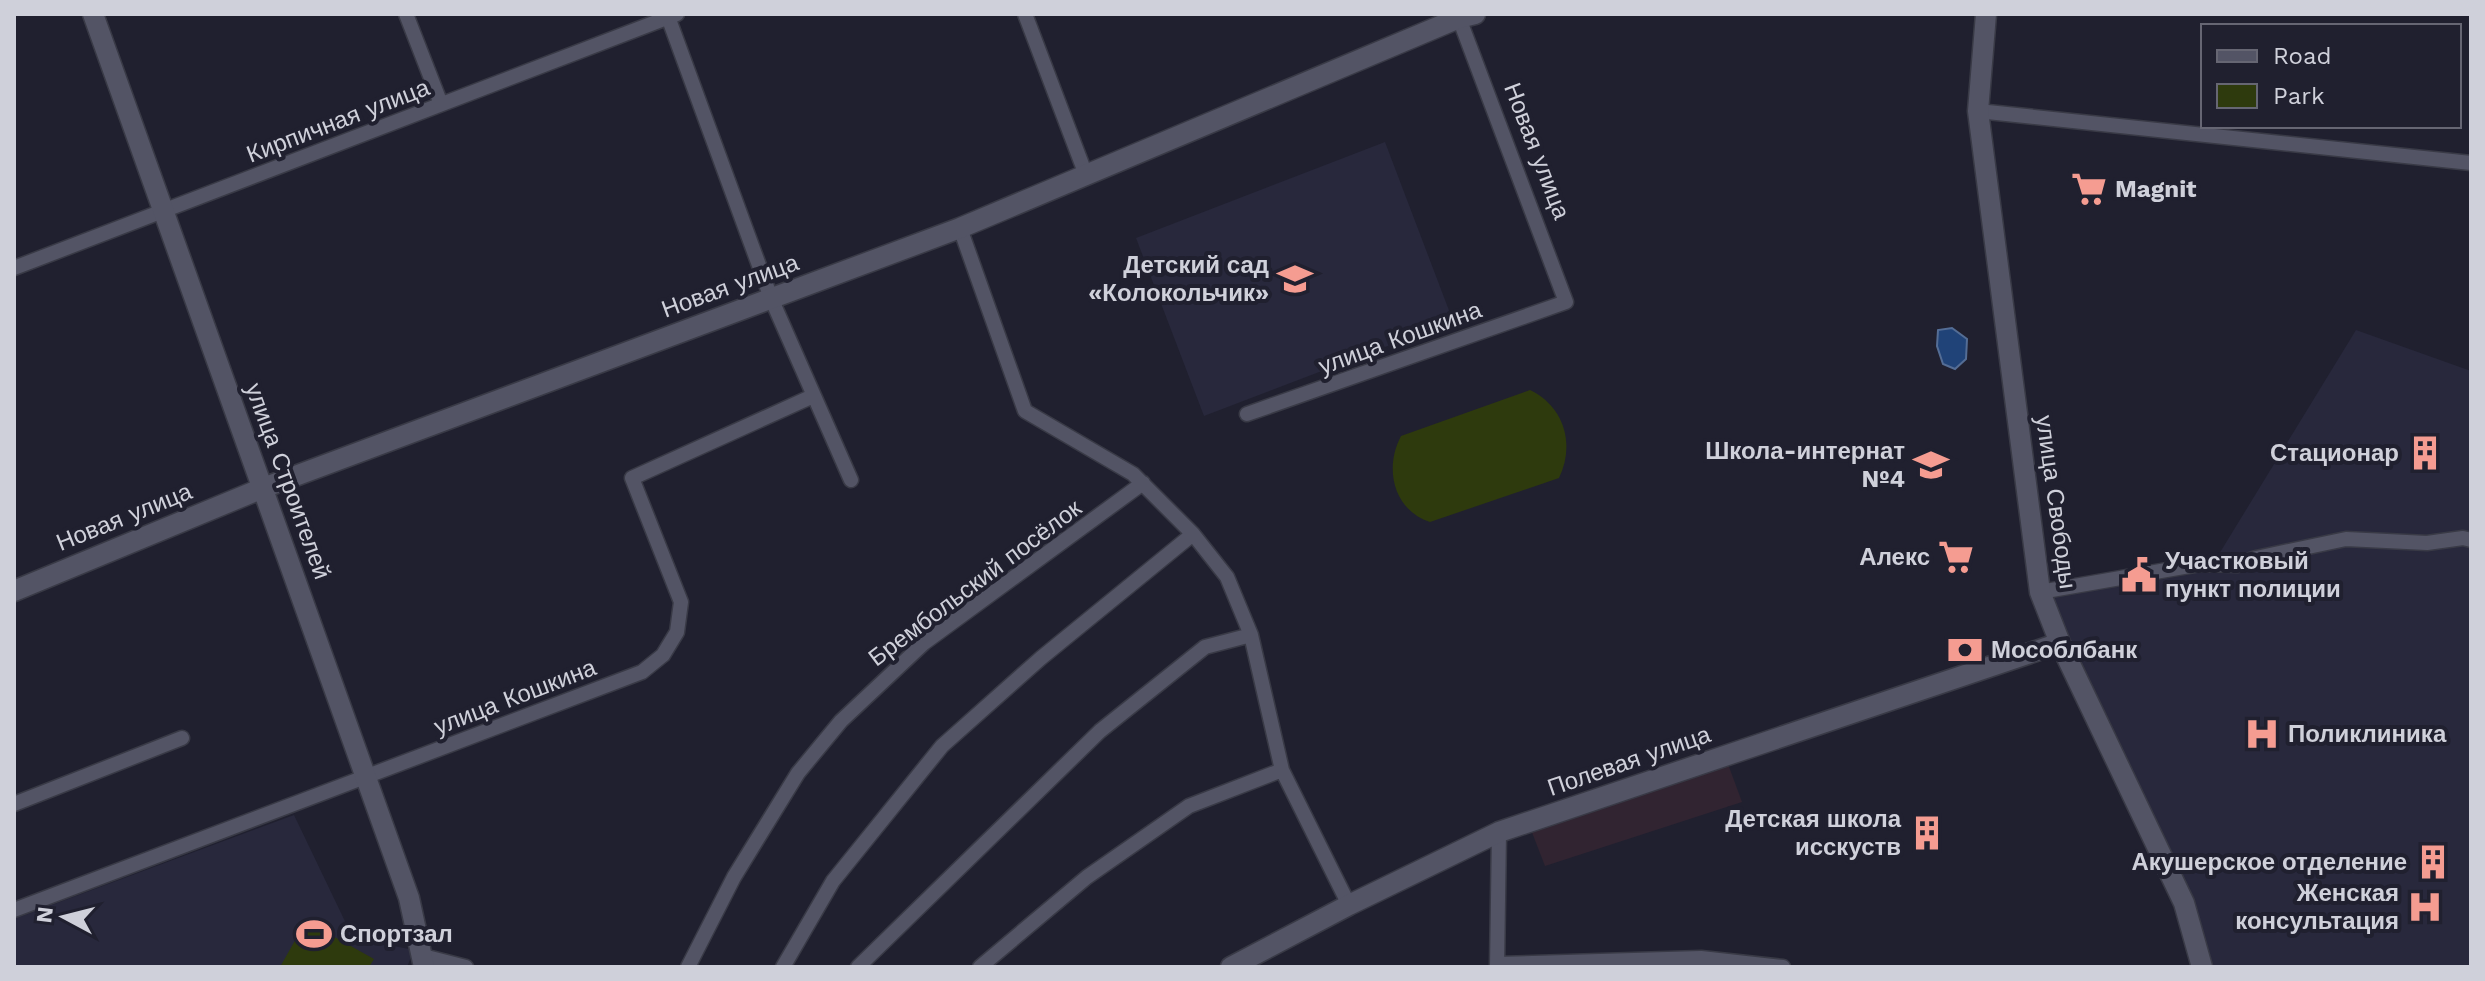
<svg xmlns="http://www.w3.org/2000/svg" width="2485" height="981" viewBox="0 0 2485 981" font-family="'Work Sans',sans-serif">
	<rect width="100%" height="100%" fill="#20202f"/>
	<path fill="#312431" d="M 1725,756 L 1742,802 L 1545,866 L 1528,822 Z"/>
	<path fill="#28283c" d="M 1385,142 L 1453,321 L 1204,416 L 1136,238 Z
		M 2356,330 L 2471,371 L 2471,967 L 2203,967 L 2041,592 L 2216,559 Z
		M 294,815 L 353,938 L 414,950 L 407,967 L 14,967 L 14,919 Z"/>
	<path fill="#2e3a0d" d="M 1530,390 C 1565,407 1575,445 1559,478 L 1430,522 C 1393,510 1384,468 1401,436 Z
		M 306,921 L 374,959 L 369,967 L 280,967 Z"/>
	<path fill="#204378" stroke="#546d95" stroke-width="2" d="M 1952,328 L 1967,339 L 1966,359 L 1955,369 L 1943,364 L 1937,346 L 1938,330 Z"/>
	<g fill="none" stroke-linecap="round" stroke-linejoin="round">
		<g stroke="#393a46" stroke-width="17">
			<path id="street" d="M 406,14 L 441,104
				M 667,14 L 771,298 L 851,480
				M 1025,14 L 1086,175
				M 1978,111 L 2471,163
				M 960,228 L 1025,411 L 1133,474 L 1193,534 L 1227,577 L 1251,635 L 1282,770 L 1349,905
				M 14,268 L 677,14
				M 1247,414 L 1566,302 L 1459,18
				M 2040,592 L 2201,564 L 2237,565 L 2256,558 L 2346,539 L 2427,543 L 2463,538 L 2471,540
				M 14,804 L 182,738
				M 14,910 L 642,672 L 663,655 L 677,632 L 681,602 L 632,478 L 813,396
				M 423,956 L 466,967
				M 1497,964 L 1701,958 L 1783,967
				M 688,967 L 734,877 L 798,773 L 841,721 L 924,643 L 1143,483
				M 783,967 L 833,881 L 942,746 L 1041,658 L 1193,534
				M 858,967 L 1100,731 L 1205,647 L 1251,635
				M 980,967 L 1087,877 L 1189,806 L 1282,770
				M 1497,967 L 1499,832"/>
		</g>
		<g stroke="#393a46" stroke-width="23">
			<path id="secondary" d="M 93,14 L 409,898 L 424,967
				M 1986,14 L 1978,111 L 2040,592 L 2060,643 L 2184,903 L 2202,967
				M 14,591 L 263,488 L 960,228 L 1459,18 L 1475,14
				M 1231,967 L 1349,905 L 1499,832 L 2060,643"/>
		</g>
		<use href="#street" stroke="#535465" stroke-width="14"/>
		<use href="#secondary" stroke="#535465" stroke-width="20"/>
	</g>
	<defs>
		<g id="supermarket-bare" transform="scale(2.76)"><path d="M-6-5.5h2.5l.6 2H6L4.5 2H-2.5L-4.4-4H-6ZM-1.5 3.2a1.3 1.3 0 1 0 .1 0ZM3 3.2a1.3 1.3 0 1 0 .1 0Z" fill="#f59c91" stroke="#20202f" stroke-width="2.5" paint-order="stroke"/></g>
		<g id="school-bare" transform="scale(2.76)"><path d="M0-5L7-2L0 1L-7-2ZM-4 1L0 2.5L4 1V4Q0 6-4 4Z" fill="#f59c91" stroke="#20202f" stroke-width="2.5" paint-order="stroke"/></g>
		<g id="building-bare" transform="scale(2.76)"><path d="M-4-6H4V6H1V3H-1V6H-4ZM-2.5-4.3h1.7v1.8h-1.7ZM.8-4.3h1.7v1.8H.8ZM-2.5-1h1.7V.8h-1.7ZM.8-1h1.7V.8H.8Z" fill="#f59c91" stroke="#20202f" stroke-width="2.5" paint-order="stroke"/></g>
		<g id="civic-bare" transform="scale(2.76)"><path d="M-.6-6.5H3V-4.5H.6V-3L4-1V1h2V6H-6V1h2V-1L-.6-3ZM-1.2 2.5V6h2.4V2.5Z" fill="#f59c91" stroke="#20202f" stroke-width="2.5" paint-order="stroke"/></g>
		<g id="bank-bare" transform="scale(2.76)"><path d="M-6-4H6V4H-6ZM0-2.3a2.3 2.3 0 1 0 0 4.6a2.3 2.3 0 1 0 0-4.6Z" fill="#f59c91" stroke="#20202f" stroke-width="2.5" paint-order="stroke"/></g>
		<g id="hospital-bare" transform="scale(2.76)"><path d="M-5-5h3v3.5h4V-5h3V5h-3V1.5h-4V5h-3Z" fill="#f59c91" stroke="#20202f" stroke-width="2.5" paint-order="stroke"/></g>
		<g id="stadium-bare" transform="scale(2.76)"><path d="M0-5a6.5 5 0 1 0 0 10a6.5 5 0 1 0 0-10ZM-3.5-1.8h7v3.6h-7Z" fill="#f59c91" stroke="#20202f" stroke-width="2.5" paint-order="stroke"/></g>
	</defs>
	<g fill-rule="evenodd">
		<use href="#supermarket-bare" x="2089" y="189"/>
		<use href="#school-bare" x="1295" y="279"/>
		<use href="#building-bare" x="2425" y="453"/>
		<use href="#school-bare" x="1931" y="465"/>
		<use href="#supermarket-bare" x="1956" y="557"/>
		<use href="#civic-bare" x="2139" y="575"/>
		<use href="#bank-bare" x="1965" y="650"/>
		<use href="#hospital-bare" x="2262" y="734"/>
		<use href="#building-bare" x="1927" y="833"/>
		<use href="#building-bare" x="2433" y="862"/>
		<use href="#hospital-bare" x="2425" y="907"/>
		<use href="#stadium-bare" x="314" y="934"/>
	</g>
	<g text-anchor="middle" stroke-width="8" stroke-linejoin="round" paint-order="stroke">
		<g font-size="24" fill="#cfd0da" stroke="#20202f">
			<text transform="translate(338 121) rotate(-21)" y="8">Кирпичная улица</text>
			<text transform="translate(1537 151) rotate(69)" y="8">Новая улица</text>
			<text transform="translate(730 286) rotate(-20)" y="8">Новая улица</text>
			<text transform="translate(1400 338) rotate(-20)" y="8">улица Кошкина</text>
			<text transform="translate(288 481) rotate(70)" y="8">улица Строителей</text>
			<text transform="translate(2056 502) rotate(82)" y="8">улица Свободы</text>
			<text transform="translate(124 517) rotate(-22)" y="8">Новая улица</text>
			<text transform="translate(975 583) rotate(-37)" y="8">Брембольский посёлок</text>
			<text transform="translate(515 697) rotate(-21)" y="8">улица Кошкина</text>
			<text transform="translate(1629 761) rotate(-19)" y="8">Полевая улица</text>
		</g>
		<g font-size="24" font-weight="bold" fill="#cfd0da" stroke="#20202f" text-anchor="end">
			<text x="2115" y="197" text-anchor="start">Magnit</text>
			<text x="1269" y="273">Детский сад<tspan x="1269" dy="28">«Колокольчик»</tspan></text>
			<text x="1905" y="459">Школа-интернат<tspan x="1905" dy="28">№4</tspan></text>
			<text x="2399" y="461">Стационар</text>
			<text x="1930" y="565">Алекс</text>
			<text x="2165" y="569" text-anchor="start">Участковый<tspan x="2165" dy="28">пункт полиции</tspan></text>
			<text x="1991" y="658" text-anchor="start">Мособлбанк</text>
			<text x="2288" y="742" text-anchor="start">Поликлиника</text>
			<text x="1901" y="827">Детская школа<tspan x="1901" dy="28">исскуств</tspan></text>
			<text x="2407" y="870">Акушерское отделение</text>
			<text x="2399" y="901">Женская<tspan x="2399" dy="28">консультация</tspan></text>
			<text x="340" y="942" text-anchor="start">Спортзал</text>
		</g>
	</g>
	<rect width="2485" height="981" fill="none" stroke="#cfd0da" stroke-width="32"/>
	<rect x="2201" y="24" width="260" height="104" fill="#20202f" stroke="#666673" stroke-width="2"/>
	<rect x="2217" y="50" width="40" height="12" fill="#535465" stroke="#666673" stroke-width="2"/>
	<text x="2273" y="64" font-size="24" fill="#cfd0da">Road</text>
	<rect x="2217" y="84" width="40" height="24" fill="#2e3a0d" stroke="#666673" stroke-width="2"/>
	<text x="2273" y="104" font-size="24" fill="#cfd0da">Park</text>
	<g transform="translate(64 917) rotate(277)" stroke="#20202f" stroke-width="6" paint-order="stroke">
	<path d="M0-6L14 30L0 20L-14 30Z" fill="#cfd0da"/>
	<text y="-12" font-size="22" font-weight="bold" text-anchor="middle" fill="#cfd0da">N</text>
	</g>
</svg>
